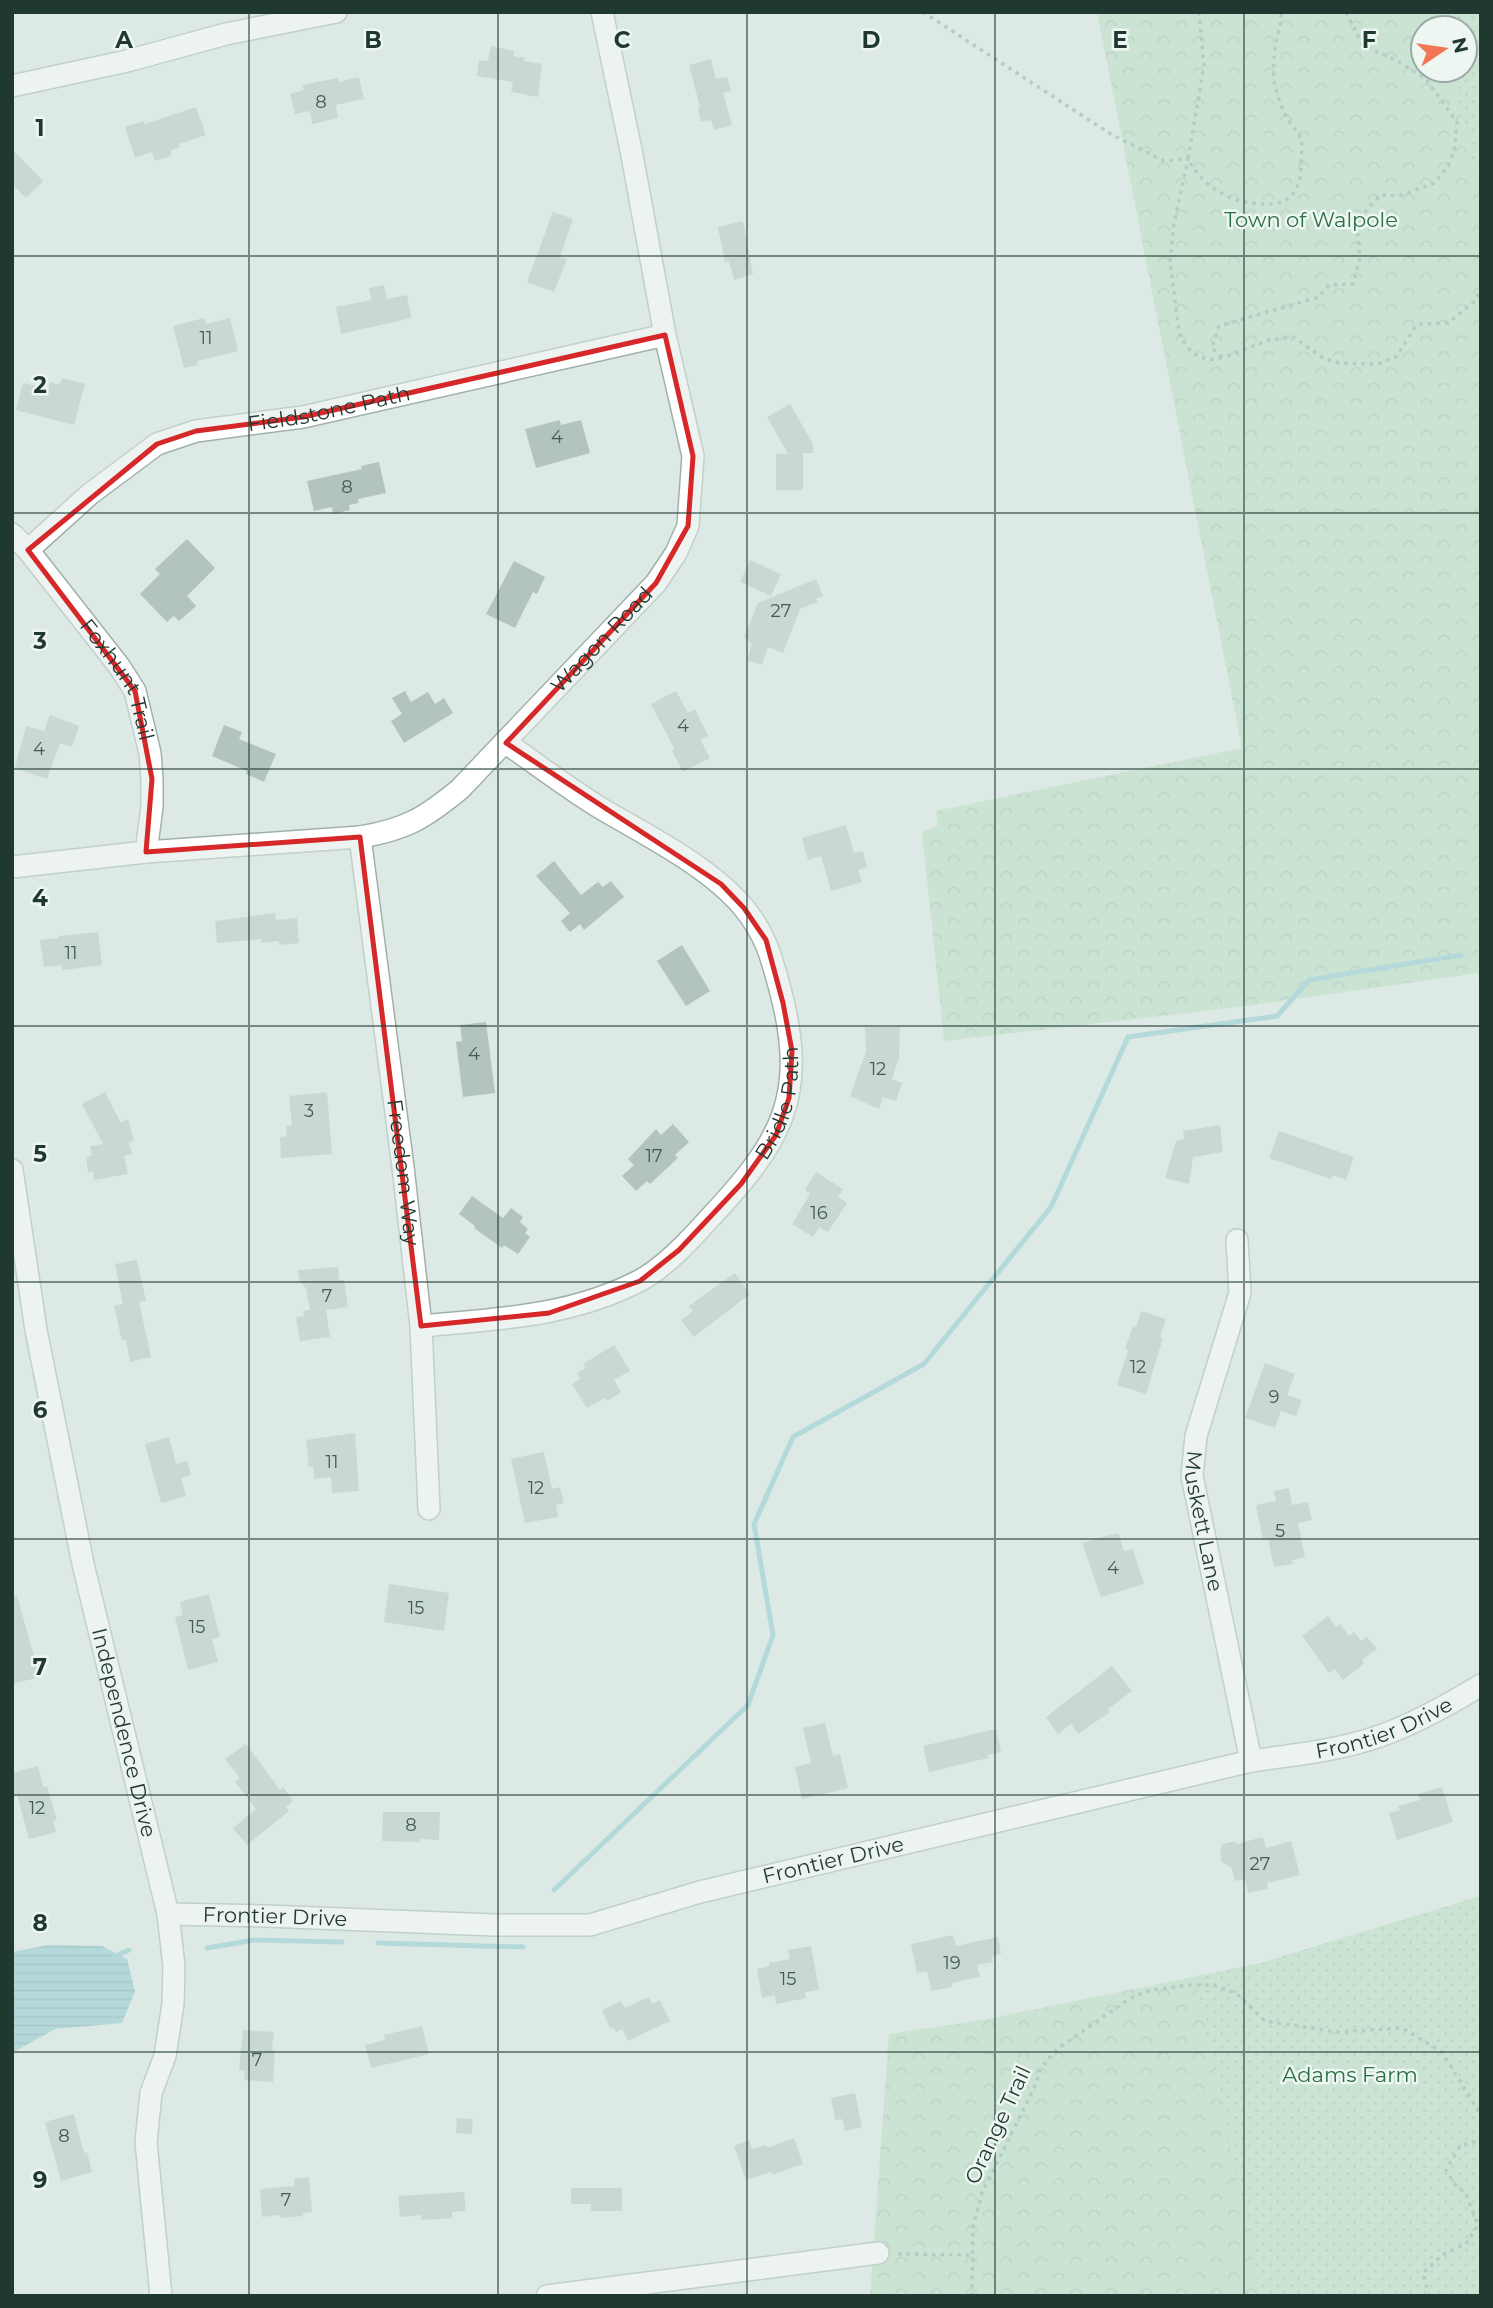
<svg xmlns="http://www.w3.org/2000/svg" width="1493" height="2308" viewBox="0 0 1493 2308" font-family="Montserrat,sans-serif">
	<defs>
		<pattern id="forest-crowns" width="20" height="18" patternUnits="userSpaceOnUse" patternTransform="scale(1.75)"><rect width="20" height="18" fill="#b6dbbf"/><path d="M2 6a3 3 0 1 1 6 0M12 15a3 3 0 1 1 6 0" fill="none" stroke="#9cbda5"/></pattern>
		<pattern id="park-dots" width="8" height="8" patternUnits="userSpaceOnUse" patternTransform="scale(1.75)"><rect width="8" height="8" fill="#b6dbbf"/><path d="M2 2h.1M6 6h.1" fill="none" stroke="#9cbda5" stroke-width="1.8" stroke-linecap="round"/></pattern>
		<pattern id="water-rules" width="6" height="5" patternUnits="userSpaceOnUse" patternTransform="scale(1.75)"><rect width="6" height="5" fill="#84c6d0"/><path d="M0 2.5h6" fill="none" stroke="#6ba2a9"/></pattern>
	</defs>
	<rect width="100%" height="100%" fill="#dde9e4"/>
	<path fill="url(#forest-crowns)" d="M 1097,12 L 1440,12 L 1443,28 L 1423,28 L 1423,70 L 1452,70 L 1481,204 L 1481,985 L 1478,973 L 1238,1007 L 944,1041 L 922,832 L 938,825 L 936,811 L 1242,748 Z
		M 1481,1896 L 1481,2296 L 870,2296 L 889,2034 L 982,2020 L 1261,1963 Z"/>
	<path fill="url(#park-dots)" d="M 1440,12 L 1481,12 L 1481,204 L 1452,70 L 1465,70 L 1465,28 L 1443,28 Z
		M 1481,1896 L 1481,2296 L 1261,2296 L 1195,1977 L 1261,1963 Z"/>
	<path fill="url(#water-rules)" d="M 48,1945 L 102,1946 L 127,1959 L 135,1991 L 122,2023 L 55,2029 L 12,2053 L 12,1952 Z"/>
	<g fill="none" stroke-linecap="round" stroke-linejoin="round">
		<path stroke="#84c6d0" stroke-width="5" d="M 554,1890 L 748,1705 L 773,1635 L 754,1524 L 793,1437 L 924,1364 L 1051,1207 L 1128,1037 L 1277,1016 L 1309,980 L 1461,955
			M 378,1943 L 523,1947
			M 207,1948 L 254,1940 L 342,1942
			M 113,1957 L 129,1950"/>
	</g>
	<path fill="#b3c4bd" d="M 491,46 L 514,51 L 513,56 L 525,58 L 524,61 L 542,64 L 538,97 L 511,92 L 513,82 L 477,76 L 479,60 L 488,61 Z
		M 711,59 L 716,79 L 727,77 L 731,91 L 723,93 L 732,125 L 714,130 L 711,120 L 701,122 L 698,108 L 700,107 L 689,65 Z
		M 359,77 L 364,99 L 336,105 L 338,118 L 312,124 L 310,111 L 295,114 L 290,94 L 304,90 L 302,85 L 338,78 L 339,82 Z
		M 196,107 L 206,135 L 179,144 L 180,147 L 170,151 L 171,156 L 155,161 L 152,152 L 135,158 L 125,127 L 144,121 L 145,124 Z
		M 12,149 L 43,181 L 26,198 L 12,184 Z
		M 553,212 L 573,219 L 560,257 L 567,259 L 554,292 L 527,282 Z
		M 743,221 L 753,274 L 734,280 L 729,261 L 725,262 L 718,227 Z
		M 384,285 L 387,299 L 407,295 L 411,318 L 341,334 L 336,307 L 371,300 L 369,288 Z
		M 204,318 L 206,324 L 230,318 L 238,351 L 197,361 L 198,365 L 184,368 L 173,326 Z
		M 62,378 L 85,384 L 74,425 L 16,410 L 23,383 L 48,389 L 50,382 L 60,385 Z
		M 790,404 L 813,444 L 813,453 L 803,453 L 803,490 L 776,490 L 776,454 L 788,454 L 767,417 Z
		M 560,420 L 561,425 L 581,420 L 590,453 L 536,468 L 525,429 Z
		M 379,462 L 386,493 L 358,499 L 359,503 L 349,505 L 350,510 L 333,514 L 332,507 L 314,511 L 307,481 L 362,469 L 361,466 Z
		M 187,539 L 215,568 L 187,596 L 196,606 L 179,621 L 174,616 L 167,622 L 140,594 L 160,574 L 155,569 Z
		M 750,560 L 781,574 L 771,596 L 740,582 Z
		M 514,561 L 545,577 L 537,594 L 533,592 L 515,628 L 486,614 Z
		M 816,579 L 823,596 L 816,599 L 818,602 L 800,609 L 783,653 L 768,647 L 762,665 L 747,660 L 752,644 L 744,637 L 758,603 Z
		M 405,691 L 411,702 L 428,692 L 435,704 L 444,698 L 453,713 L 404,743 L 391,721 L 402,714 L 392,698 Z
		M 676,691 L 688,713 L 695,709 L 708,736 L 700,739 L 710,758 L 683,772 L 672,751 L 675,750 L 651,704 Z
		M 50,715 L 79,726 L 72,747 L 60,743 L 47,779 L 15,768 L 26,726 L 44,731 Z
		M 224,725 L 242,732 L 239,739 L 276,754 L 264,782 L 246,774 L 247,771 L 212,756 Z
		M 846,825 L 854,853 L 863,851 L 867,867 L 858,870 L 862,882 L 831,891 L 821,856 L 808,860 L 802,838 Z
		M 554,861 L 581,895 L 598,882 L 603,887 L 611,881 L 624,897 L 584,930 L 580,924 L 570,932 L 561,921 L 570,913 L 536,876 Z
		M 275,913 L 276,920 L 297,918 L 299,943 L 279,945 L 279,941 L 261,943 L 261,939 L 217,943 L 215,921 Z
		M 98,932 L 102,965 L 63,970 L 62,965 L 44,967 L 40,940 L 59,938 L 59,936 Z
		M 682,945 L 710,991 L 686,1006 L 657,961 Z
		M 486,1022 L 495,1093 L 463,1097 L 456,1042 L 462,1041 L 460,1025 Z
		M 865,1027 L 900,1027 L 899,1058 L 892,1079 L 902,1083 L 896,1101 L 883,1097 L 879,1109 L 850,1096 L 866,1052 Z
		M 105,1092 L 121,1123 L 128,1119 L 134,1140 L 129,1142 L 132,1154 L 124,1156 L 128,1174 L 94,1180 L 93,1171 L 88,1172 L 86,1157 L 92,1156 L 90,1146 L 103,1144 L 82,1104 Z
		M 327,1092 L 332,1154 L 281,1158 L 280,1137 L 287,1136 L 286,1126 L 292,1125 L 289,1096 Z
		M 673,1124 L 689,1142 L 675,1155 L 678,1158 L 650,1184 L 647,1181 L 636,1191 L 622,1176 L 634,1165 L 628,1159 L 656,1129 L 661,1135 Z
		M 1220,1125 L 1223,1152 L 1193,1157 L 1189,1184 L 1165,1178 L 1176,1141 L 1184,1139 L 1183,1131 Z
		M 1279,1131 L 1354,1157 L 1346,1180 L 1332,1175 L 1331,1179 L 1269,1158 Z
		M 816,1172 L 843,1189 L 838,1197 L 847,1203 L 828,1232 L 819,1227 L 813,1237 L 792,1224 L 810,1194 L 805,1190 Z
		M 472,1196 L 503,1218 L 511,1208 L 523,1217 L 520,1222 L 528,1229 L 525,1233 L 530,1237 L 518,1254 L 504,1245 L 502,1248 L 474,1228 L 475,1226 L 459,1214 Z
		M 137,1260 L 146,1301 L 139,1302 L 151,1357 L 130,1362 L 126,1340 L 122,1341 L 114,1306 L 123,1304 L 115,1264 Z
		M 338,1267 L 339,1280 L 344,1280 L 348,1307 L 326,1310 L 330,1337 L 300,1341 L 296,1317 L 304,1316 L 303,1311 L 310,1310 L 306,1288 L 300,1282 L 298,1270 Z
		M 735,1273 L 750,1294 L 694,1337 L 681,1320 L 693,1311 L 689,1306 Z
		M 1141,1311 L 1166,1319 L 1160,1337 L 1163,1338 L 1146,1394 L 1117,1385 L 1128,1350 L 1125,1349 L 1133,1326 L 1136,1328 Z
		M 614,1345 L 630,1371 L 614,1380 L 621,1392 L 607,1401 L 605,1398 L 587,1408 L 572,1384 L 580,1379 L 577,1373 L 586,1368 L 583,1364 Z
		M 1265,1363 L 1295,1374 L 1287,1395 L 1302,1400 L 1296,1416 L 1281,1411 L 1275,1428 L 1245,1418 Z
		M 355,1433 L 359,1491 L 332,1493 L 331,1477 L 314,1479 L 313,1466 L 309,1467 L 306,1440 Z
		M 169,1437 L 176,1464 L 187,1461 L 191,1475 L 181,1478 L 186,1496 L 161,1503 L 145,1444 Z
		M 544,1452 L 552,1489 L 560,1487 L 564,1503 L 556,1505 L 558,1517 L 525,1523 L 511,1459 Z
		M 1289,1488 L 1292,1505 L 1308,1502 L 1312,1520 L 1298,1523 L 1305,1557 L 1292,1560 L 1293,1564 L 1274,1567 L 1268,1539 L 1263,1540 L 1256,1505 L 1276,1501 L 1274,1491 Z
		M 1118,1533 L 1124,1551 L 1133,1549 L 1144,1584 L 1101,1597 L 1082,1543 Z
		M 389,1584 L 449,1593 L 444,1631 L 384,1622 Z
		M 209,1594 L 220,1637 L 212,1639 L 218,1662 L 188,1670 L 175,1617 L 183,1615 L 180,1602 Z
		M 12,1596 L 17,1596 L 40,1677 L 12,1684 Z
		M 1328,1616 L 1336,1627 L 1340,1624 L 1349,1636 L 1354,1632 L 1361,1641 L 1367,1637 L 1377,1649 L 1362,1660 L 1364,1664 L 1343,1680 L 1335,1669 L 1329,1673 L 1302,1636 Z
		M 1112,1666 L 1132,1691 L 1108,1709 L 1110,1712 L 1078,1734 L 1071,1724 L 1058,1734 L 1046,1717 Z
		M 825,1723 L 833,1756 L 840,1754 L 848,1788 L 802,1799 L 795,1767 L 811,1763 L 803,1728 Z
		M 996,1729 L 1001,1752 L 987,1755 L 988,1758 L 929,1772 L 923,1746 Z
		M 246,1744 L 280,1790 L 283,1787 L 293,1801 L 286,1807 L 289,1811 L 247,1845 L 233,1828 L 256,1809 L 235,1782 L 240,1778 L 225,1759 Z
		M 38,1766 L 43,1787 L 47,1786 L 57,1820 L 53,1821 L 56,1832 L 29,1839 L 17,1794 L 12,1796 L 12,1773 Z
		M 1442,1787 L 1453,1822 L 1397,1840 L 1389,1813 L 1400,1810 L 1398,1806 L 1420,1800 L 1418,1794 Z
		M 383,1812 L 440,1812 L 439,1840 L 419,1839 L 420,1842 L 382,1841 Z
		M 1263,1837 L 1266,1848 L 1291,1841 L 1300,1875 L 1267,1883 L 1268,1889 L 1248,1893 L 1245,1879 L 1235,1881 L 1232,1868 L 1221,1862 L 1220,1850 L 1223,1844 L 1236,1841 L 1237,1844 Z
		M 953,1935 L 956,1946 L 998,1937 L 1001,1954 L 992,1956 L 993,1962 L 977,1965 L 980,1977 L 951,1983 L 952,1987 L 931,1991 L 927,1971 L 917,1973 L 911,1944 Z
		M 811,1946 L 819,1990 L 805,1992 L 806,1998 L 776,2004 L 775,1995 L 762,1998 L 757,1969 L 769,1966 L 769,1963 L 790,1959 L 788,1950 Z
		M 649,1997 L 652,2004 L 660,2000 L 670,2021 L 628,2041 L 622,2029 L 616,2032 L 613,2027 L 610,2028 L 602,2010 L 621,2001 L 625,2008 Z
		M 422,2026 L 429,2054 L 371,2068 L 365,2045 L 385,2040 L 384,2035 Z
		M 243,2030 L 274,2032 L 272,2050 L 275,2050 L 273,2082 L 244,2080 L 245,2071 L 239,2070 Z
		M 855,2093 L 862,2127 L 845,2131 L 842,2119 L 835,2120 L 831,2098 Z
		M 74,2114 L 84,2153 L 87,2152 L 92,2172 L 61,2181 L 45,2122 Z
		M 457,2118 L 473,2119 L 472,2134 L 456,2133 Z
		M 794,2138 L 803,2164 L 772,2175 L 771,2172 L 746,2180 L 734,2146 L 749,2140 L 752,2149 L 766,2145 L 767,2148 Z
		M 309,2177 L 312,2212 L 303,2213 L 303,2216 L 281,2218 L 280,2215 L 262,2217 L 260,2189 L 294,2186 L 294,2179 Z
		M 571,2188 L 622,2188 L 622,2211 L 591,2211 L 591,2204 L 571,2204 Z
		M 464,2192 L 466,2211 L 452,2212 L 452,2218 L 421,2220 L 421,2215 L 400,2217 L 398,2196 Z"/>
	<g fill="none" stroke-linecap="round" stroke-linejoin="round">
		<g stroke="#a0b1ab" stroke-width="24">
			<g id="minor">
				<path d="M 12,86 L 127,61 L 226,34 L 336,12"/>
				<path id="s1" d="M 12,534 L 28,550 L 119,666 L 135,691 L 150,753 L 152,779 L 152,807 L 146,852"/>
				<path id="s2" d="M 28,550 L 90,494 L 157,444 L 196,431 L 303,417 L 665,335"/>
				<path id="s3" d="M 360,837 L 403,1167 L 421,1326 L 429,1509"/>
				<path id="s4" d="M 12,867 L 146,852 L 360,837 C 405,830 425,818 460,789 L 656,583 L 676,553 L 688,526 L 693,456 L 665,335 L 631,150 L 602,12"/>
				<path id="s5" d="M 12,1170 L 36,1330 L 83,1564 L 168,1914 L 174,1966 L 173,2004 L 165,2056 L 151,2093 L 146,2142 L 161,2296"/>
				<path id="s6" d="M 1237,1240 L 1240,1293 L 1196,1436 L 1192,1476 L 1251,1761"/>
				<path id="s7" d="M 421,1326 C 495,1319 568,1317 637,1282 C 662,1270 689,1241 708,1220 C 781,1142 809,1098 780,989 C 771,956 766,935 744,908 C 710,867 648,836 602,809 C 569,789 538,765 506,743"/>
				<path id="s8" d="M 168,1914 L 265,1916 L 494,1925 L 590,1925 L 700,1892 L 1251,1761 C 1292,1755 1335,1751 1374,1738 C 1408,1727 1450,1704 1481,1685"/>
				<path d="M 547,2296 L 878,2253"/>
			</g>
		</g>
		<path stroke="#7ead9d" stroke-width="3.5" stroke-dasharray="3.5 5" stroke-linecap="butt" d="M 923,12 L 1109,133 L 1164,161 L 1188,159 L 1174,223 L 1170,262 L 1179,331 C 1184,350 1202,364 1221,358
			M 1199,12 L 1204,66 L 1188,159 C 1198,179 1220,196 1241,201 C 1276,209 1300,205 1301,166 C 1301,158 1303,146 1301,139 C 1299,132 1292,127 1289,121 C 1283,112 1278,97 1275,86 C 1272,72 1274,52 1277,38 C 1279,28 1282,22 1281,12
			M 1346,12 L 1363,46 L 1396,60 L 1426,79 L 1457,122 L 1454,151 L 1449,164 L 1435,183 L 1399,196 L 1381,195 L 1367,209 L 1357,228 L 1360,258 L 1353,284 L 1329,285 L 1319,297 L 1219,326 L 1212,348 L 1220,356 L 1225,357 L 1269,340 L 1293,337 L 1323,358 L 1339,363 L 1378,364 L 1397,356 L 1415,327 L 1421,324 L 1448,323 L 1475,301 L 1481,287
			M 1430,28 L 1434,12
			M 1465,57 L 1481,56
			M 898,2254 L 973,2255
			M 972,2296 L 973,2226 L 982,2193 L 1034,2088 L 1041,2068 L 1057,2049 L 1129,1999 L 1148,1991 L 1187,1985 L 1213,1985 L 1236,1993 L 1265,2021 L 1338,2032 L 1402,2028 L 1442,2052 L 1481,2115
			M 1429,2296 L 1423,2273 L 1442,2255 L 1466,2244 L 1478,2225 L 1466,2194 L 1455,2184 L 1446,2170 L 1460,2146 L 1481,2140"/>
		<use href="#minor" stroke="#fff" stroke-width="21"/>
	</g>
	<path d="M0 0H1493V2308H0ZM 665,335 L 693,456 L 688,526 L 656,583 L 506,743 L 721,884 L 744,908 L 766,940 L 783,1003 L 792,1051 L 789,1098 L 776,1135 L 741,1184 L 679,1250 L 640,1281 L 549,1313 L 421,1326 L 360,837 L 146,852 L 152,779 L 135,691 L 28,550 L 157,444 L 196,431 L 303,417 Z" fill="#dde9e4" fill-opacity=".55" fill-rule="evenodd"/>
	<path fill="none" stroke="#d62828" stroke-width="5" stroke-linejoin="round" d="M 665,335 L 693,456 L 688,526 L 656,583 L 506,743 L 721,884 L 744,908 L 766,940 L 783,1003 L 792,1051 L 789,1098 L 776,1135 L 741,1184 L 679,1250 L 640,1281 L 549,1313 L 421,1326 L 360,837 L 146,852 L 152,779 L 135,691 L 28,550 L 157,444 L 196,431 L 303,417 Z"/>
	<path fill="none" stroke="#1f3931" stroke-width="2" stroke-opacity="0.55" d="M 249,12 L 249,2296M 498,12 L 498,2296M 747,12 L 747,2296M 995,12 L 995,2296M 1244,12 L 1244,2296M 12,256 L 1481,256M 12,513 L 1481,513M 12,769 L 1481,769M 12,1026 L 1481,1026M 12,1282 L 1481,1282M 12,1539 L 1481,1539M 12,1795 L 1481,1795M 12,2052 L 1481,2052"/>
	<g text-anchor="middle" stroke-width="5" stroke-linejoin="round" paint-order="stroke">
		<g font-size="18" fill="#445c54">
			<text x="321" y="108">8</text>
			<text x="206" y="344">11</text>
			<text x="557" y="443">4</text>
			<text x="347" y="493">8</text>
			<text x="781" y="617">27</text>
			<text x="683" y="732">4</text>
			<text x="39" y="755">4</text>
			<text x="71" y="959">11</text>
			<text x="474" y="1060">4</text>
			<text x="878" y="1075">12</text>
			<text x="309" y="1117">3</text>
			<text x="654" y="1162">17</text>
			<text x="819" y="1219">16</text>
			<text x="327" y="1302">7</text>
			<text x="1138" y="1373">12</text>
			<text x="1274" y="1403">9</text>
			<text x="332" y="1468">11</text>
			<text x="536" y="1494">12</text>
			<text x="1280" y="1537">5</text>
			<text x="1113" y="1574">4</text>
			<text x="416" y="1614">15</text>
			<text x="197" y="1633">15</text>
			<text x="37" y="1814">12</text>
			<text x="411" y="1831">8</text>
			<text x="1260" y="1870">27</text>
			<text x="952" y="1969">19</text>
			<text x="788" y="1985">15</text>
			<text x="257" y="2066">7</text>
			<text x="64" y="2142">8</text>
			<text x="286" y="2206">7</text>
		</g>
		<g font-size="21" fill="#2a6f43" stroke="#eef6f2">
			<text x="1311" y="227">Town of Walpole</text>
			<text x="1350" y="2082">Adams Farm</text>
		</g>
		<g font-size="21" fill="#1f3931" stroke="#eef6f2">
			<text dy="7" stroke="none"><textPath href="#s2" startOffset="343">Fieldstone Path</textPath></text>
			<text dy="7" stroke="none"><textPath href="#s4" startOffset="668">Wagon Road</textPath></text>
			<text dy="7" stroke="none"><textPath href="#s1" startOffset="182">Foxhunt Trail</textPath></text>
			<text dy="7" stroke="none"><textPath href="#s7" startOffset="457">Bridle Path</textPath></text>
			<text dy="7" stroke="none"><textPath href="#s3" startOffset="338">Freedom Way</textPath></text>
			<text dy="7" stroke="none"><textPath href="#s6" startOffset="289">Muskett Lane</textPath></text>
			<text dy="7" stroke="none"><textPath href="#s8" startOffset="1241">Frontier Drive</textPath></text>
			<text dy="7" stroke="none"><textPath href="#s5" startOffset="574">Independence Drive</textPath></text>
			<text dy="7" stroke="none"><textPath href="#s8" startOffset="674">Frontier Drive</textPath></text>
			<text dy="7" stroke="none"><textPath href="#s8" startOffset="107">Frontier Drive</textPath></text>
			<text transform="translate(998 2125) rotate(-65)" y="7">Orange Trail</text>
		</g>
	</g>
	<g font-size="23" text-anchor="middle" font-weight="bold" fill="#1f3931" stroke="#eef6f2" stroke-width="5" stroke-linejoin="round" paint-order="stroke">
		<text x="124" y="48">A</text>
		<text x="373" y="48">B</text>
		<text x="622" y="48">C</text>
		<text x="871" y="48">D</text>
		<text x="1120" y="48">E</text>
		<text x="1369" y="48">F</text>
		<text x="40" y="136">1</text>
		<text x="40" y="393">2</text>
		<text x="40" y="649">3</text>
		<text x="40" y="906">4</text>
		<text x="40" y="1162">5</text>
		<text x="40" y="1418">6</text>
		<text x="40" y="1675">7</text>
		<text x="40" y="1931">8</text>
		<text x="40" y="2188">9</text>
	</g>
	<rect width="1493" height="2308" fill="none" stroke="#1f3931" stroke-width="28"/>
	<g transform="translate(1444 49) rotate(77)"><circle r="33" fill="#eef6f2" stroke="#9baaa5" stroke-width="2"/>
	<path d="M0-5L12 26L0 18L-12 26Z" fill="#f27653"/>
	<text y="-10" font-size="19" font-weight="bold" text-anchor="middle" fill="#1f3931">N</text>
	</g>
</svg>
